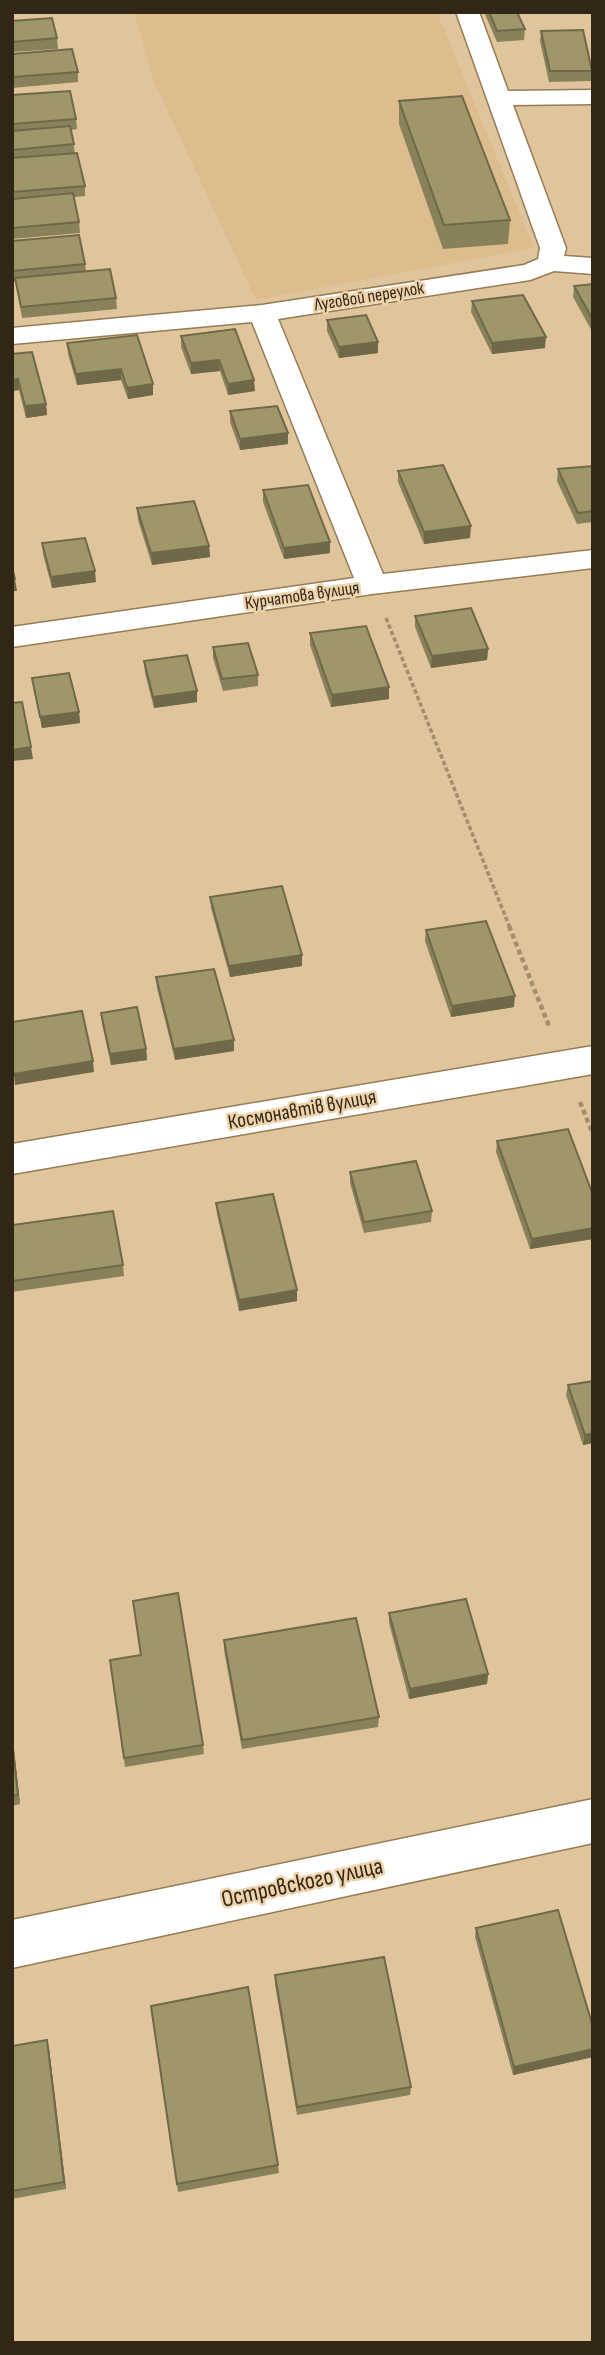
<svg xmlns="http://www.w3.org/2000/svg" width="605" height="2355" viewBox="0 0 605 2355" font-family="'Sofia Sans Condensed',sans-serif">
	<rect width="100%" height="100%" fill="#e0c59c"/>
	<path fill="#ddbd8d" d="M 134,12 L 437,12 L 534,248 L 256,300 L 154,82 Z"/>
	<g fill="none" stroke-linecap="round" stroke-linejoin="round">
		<g stroke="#957c55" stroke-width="3">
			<path id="minor" d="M 456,12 L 479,12 L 508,91 L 593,90 L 593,104 L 513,105 L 566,248 L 564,256 L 593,258 L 593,274 L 554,271 L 530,280 L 278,319 L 383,574 L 593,550 L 593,568 L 372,594 L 12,647 L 12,627 L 354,578 L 252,322 L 12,344 L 12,328 L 262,305 L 524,265 L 538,259 L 540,248 Z
				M 593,1046 L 593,1074 L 12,1174 L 12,1144 Z
				M 593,1799 L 593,1843 L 12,1968 L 12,1920 Z"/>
		</g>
		<path stroke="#a28d6d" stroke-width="3.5" stroke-dasharray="4.5 2.5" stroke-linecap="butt" d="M 386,618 L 510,928"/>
		<path stroke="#a28d6d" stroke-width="4.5" stroke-dasharray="5 3.5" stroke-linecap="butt" d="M 509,926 L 549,1026
			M 580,1102 L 593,1134"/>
		<use href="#minor" fill="#fff" fill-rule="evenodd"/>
	</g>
	<path fill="#89815a" d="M 484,12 L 517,12 L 525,29 L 524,40 L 497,42 Z
		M 12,21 L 57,38 L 58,49 L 12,52 Z
		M 541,31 L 592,71 L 591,81 L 549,82 L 540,41 Z
		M 12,54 L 78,72 L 78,82 L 12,88 Z
		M 12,95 L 76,119 L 77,129 L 71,130 L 75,153 L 85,186 L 85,196 L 74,197 L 79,222 L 80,233 L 12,239 Z
		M 399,101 L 510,220 L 508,244 L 443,249 L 399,124 Z
		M 12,241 L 85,264 L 86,271 L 116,298 L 117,309 L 22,318 L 16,281 L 13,282 L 12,278 Z
		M 593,284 L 593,333 L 573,297 L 574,286 Z
		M 472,301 L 545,348 L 492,354 L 471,312 Z
		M 327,320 L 378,353 L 339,358 L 327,331 Z
		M 235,329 L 255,391 L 228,395 L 220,371 L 191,374 L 181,347 L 181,336 Z
		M 137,335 L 153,395 L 128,399 L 121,380 L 77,385 L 68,354 L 67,343 Z
		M 12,354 L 46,404 L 47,415 L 26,418 L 19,390 L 12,391 Z
		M 230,411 L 288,433 L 288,444 L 240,450 L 230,422 Z
		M 593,466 L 593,522 L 577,524 L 557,481 L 558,469 Z
		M 398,471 L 470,538 L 424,544 L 398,482 Z
		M 263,490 L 330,542 L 330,553 L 284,559 L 263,502 Z
		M 137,508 L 209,546 L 210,557 L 152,565 L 138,520 Z
		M 42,543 L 96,582 L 52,588 L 43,554 Z
		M 415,616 L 488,649 L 487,660 L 431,668 L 415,627 Z
		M 310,633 L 389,687 L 389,699 L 331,707 L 310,645 Z
		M 213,647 L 258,675 L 258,686 L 223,691 L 213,658 Z
		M 144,661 L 197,691 L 197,702 L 154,708 L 145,673 Z
		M 32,678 L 79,712 L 80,723 L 42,728 Z
		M 210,897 L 302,966 L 230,977 L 211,908 Z
		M 426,930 L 514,1007 L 451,1017 L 425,941 Z
		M 156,977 L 234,1051 L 175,1060 L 157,988 Z
		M 101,1013 L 146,1049 L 147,1060 L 111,1065 L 102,1024 Z
		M 497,1141 L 593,1195 L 593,1239 L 530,1249 L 496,1152 Z
		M 350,1172 L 432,1211 L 431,1222 L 364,1233 L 350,1183 Z
		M 216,1203 L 297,1290 L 297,1301 L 239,1311 L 217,1214 Z
		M 12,1225 L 123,1265 L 124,1276 L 12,1292 Z
		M 593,1381 L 593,1443 L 583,1445 L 566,1395 L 568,1385 Z
		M 133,1601 L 203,1745 L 204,1754 L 125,1767 L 110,1660 L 141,1655 Z
		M 389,1613 L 488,1674 L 487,1684 L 409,1699 L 389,1623 Z
		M 224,1640 L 379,1717 L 378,1727 L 242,1749 L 224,1650 Z
		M 12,1733 L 20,1804 L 12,1806 Z
		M 476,1928 L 593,2027 L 593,2057 L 513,2075 L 475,1937 Z
		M 275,1975 L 411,2087 L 410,2095 L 297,2115 L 275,1984 Z
		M 151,2006 L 278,2165 L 279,2173 L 178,2192 Z
		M 12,2046 L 49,2048 L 66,2189 L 12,2199 Z"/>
	<path fill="#6f694a" d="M 546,337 L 545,348 L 492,354 L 492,343 Z
		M 378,342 L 378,353 L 339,358 L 339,347 Z
		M 219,360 L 220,371 L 191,374 L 191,363 Z
		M 121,369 L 121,380 L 77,385 L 76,374 Z
		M 18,379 L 19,390 L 12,391 L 12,380 Z
		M 254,380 L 255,391 L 228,395 L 228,384 Z
		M 153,384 L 153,395 L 128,399 L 127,388 Z
		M 46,404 L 47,415 L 26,418 L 25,406 Z
		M 288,433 L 288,444 L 240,450 L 240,439 Z
		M 471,526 L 470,538 L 424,544 L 424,532 Z
		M 330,542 L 330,553 L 284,559 L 284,548 Z
		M 209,546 L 210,557 L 152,565 L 151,553 Z
		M 95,571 L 96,582 L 52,588 L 51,577 Z
		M 15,579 L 17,591 L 12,591 L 12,580 Z
		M 488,649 L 487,660 L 431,668 L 432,656 Z
		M 389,687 L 389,699 L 331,707 L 332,695 Z
		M 197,691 L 197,702 L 154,708 L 153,697 Z
		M 79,712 L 80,723 L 42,728 L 40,717 Z
		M 31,747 L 33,759 L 12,761 L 12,750 Z
		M 302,955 L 302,966 L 230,977 L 229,966 Z
		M 515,996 L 514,1007 L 451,1017 L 452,1006 Z
		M 234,1040 L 234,1051 L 175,1060 L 174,1049 Z
		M 146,1049 L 147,1060 L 111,1065 L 110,1054 Z
		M 93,1061 L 94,1072 L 15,1085 L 14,1074 Z
		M 593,1228 L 593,1239 L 530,1249 L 532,1239 Z
		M 297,1290 L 297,1301 L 239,1311 L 239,1300 Z
		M 593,1433 L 593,1443 L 583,1445 L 585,1435 Z
		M 488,1674 L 487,1684 L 409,1699 L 410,1689 Z
		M 12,1733 L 20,1804 L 18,1795 Z
		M 47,2040 L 49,2048 L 66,2189 L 64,2182 Z
		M 593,2049 L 593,2057 L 513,2075 L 514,2067 Z"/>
	<path fill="#9f9669" stroke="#6f694a" stroke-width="2" d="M 489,12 L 517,12 L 525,29 L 497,31 Z
		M 52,18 L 57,38 L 12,42 L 12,21 Z
		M 583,30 L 592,71 L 550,71 L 541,31 Z
		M 72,49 L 78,72 L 12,77 L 12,54 Z
		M 70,91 L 76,119 L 12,124 L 12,95 Z
		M 462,96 L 510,220 L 444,225 L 399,101 Z
		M 70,126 L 74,144 L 12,150 L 12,131 Z
		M 77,153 L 85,186 L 12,192 L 12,158 Z
		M 73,193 L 79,222 L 12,228 L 12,199 Z
		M 79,235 L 85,264 L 12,271 L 12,241 Z
		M 110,269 L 116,298 L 21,307 L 15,278 Z
		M 593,284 L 593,320 L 574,286 Z
		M 523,295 L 546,337 L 492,343 L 472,301 Z
		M 366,315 L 378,342 L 339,347 L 327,320 Z
		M 235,329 L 254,380 L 228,384 L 219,360 L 191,363 L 181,336 Z
		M 137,335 L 153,384 L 127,388 L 121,369 L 76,374 L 67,343 Z
		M 32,352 L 46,404 L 25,406 L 18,379 L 12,380 L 12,354 Z
		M 277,406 L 288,433 L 240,439 L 230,411 Z
		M 443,465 L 471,526 L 424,532 L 398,471 Z
		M 593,466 L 593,511 L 578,513 L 558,469 Z
		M 308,485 L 330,542 L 284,548 L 263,490 Z
		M 194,501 L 209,546 L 151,553 L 137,508 Z
		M 85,538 L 95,571 L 51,577 L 42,543 Z
		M 12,567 L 15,579 L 12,580 Z
		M 471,608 L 488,649 L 432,656 L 415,616 Z
		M 366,626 L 389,687 L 332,695 L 310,633 Z
		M 248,643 L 258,675 L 222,679 L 213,647 Z
		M 187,655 L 197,691 L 153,697 L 144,661 Z
		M 69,673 L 79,712 L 40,717 L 32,678 Z
		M 22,702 L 31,747 L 12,750 L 12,703 Z
		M 282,886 L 302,955 L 229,966 L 210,897 Z
		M 486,921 L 515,996 L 452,1006 L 426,930 Z
		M 214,969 L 234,1040 L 174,1049 L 156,977 Z
		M 137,1007 L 146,1049 L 110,1054 L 101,1013 Z
		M 82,1011 L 93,1061 L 14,1074 L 12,1067 L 12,1022 Z
		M 568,1129 L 593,1195 L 593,1228 L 532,1239 L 497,1141 Z
		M 416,1161 L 432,1211 L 364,1222 L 350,1172 Z
		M 273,1194 L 297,1290 L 239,1300 L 216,1203 Z
		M 113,1211 L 123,1265 L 12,1281 L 12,1225 Z
		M 593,1381 L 593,1433 L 585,1435 L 568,1385 Z
		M 178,1593 L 203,1745 L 124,1758 L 110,1660 L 141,1655 L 133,1601 Z
		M 466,1599 L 488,1674 L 410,1689 L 389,1613 Z
		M 356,1618 L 379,1717 L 242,1740 L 224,1640 Z
		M 12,1740 L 18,1795 L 12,1796 Z
		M 558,1910 L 593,2027 L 593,2049 L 514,2067 L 476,1928 Z
		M 384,1957 L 411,2087 L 297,2107 L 275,1975 Z
		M 248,1987 L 278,2165 L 177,2184 L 151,2006 Z
		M 47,2040 L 64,2182 L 12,2191 L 12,2046 Z"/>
	<g text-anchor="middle" stroke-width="5" stroke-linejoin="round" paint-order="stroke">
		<g font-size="18" fill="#322717" stroke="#eed2a9">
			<text transform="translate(369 296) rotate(-9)" y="6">Луговой переулок</text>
			<text transform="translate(302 595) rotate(-8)" y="6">Курчатова вулиця</text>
		</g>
		<g font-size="21" fill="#322717" stroke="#eed2a9">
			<text transform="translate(302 1109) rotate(-10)" y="7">Космонавтів вулиця</text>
		</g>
		<g font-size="24" fill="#322717" stroke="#eed2a9">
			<text transform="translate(302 1882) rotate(-12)" y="8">Островского улица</text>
		</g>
	</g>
	<rect width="605" height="2355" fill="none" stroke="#322717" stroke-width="28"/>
</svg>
